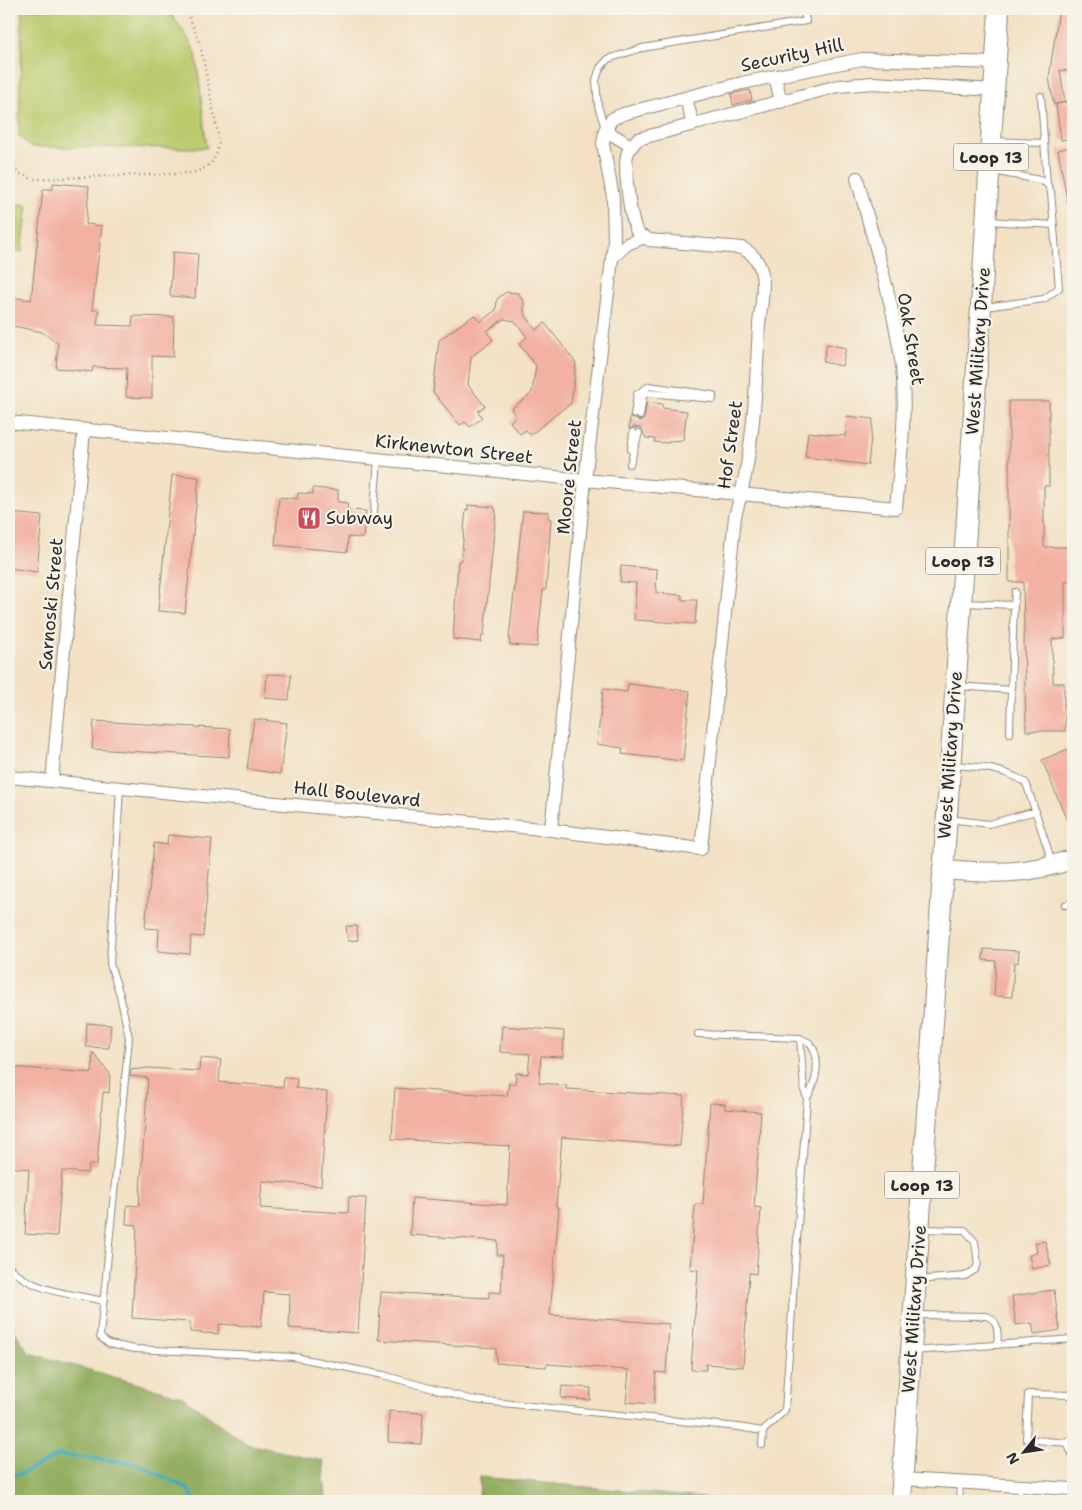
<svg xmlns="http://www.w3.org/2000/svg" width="1082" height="1510" viewBox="0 0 1082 1510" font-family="'Shantell Sans',sans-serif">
	<rect width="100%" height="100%" fill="#f7f3e8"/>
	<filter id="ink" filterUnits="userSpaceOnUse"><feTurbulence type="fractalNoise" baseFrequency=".02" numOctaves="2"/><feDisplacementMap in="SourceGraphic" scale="10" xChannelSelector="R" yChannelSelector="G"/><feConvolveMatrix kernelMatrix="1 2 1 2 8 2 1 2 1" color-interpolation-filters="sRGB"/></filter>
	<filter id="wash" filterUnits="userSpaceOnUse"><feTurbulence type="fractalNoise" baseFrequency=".0096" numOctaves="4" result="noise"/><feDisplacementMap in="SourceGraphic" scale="20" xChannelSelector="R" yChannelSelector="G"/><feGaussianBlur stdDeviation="1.12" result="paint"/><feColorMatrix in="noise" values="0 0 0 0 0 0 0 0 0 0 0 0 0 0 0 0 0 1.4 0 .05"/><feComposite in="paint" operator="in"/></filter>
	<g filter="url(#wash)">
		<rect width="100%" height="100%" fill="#f2e1c4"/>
		<path fill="#baca6d" stroke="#727a4c" d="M 22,9 L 167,9 L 186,35 L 196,53 L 207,148 L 30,147 L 19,136 Z
			M 9,203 L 28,205 L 22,252 L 9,250 Z"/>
		<path fill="#93ae60" stroke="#5f6c46" d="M 9,1322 L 29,1353 L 181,1396 L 247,1444 L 323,1461 L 326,1501 L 9,1501 Z
			M 480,1477 L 735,1501 L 479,1501 Z"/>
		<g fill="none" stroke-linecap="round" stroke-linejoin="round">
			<path stroke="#3cadb6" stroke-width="4" d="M 9,1476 L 23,1473 L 59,1455 L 134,1463 L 187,1488 L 195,1501"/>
		</g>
		<g id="blocks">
			<path fill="#f2b1a2" d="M 1059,9 L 1073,9 L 1073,34 L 1068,71 L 1060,70 L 1065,102 L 1054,105 L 1049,78 Z
				M 750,90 L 752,100 L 733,105 L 731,94 Z
				M 1073,101 L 1073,138 L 1061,140 L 1056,104 Z
				M 1071,147 L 1073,203 L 1068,204 L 1058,150 Z
				M 53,183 L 89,186 L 86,224 L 102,226 L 92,310 L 99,310 L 97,325 L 132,326 L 133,316 L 174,317 L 173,357 L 152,356 L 152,398 L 126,397 L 127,368 L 93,367 L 92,372 L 56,368 L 58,343 L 42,332 L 9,325 L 9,297 L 31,300 L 43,189 L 53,189 Z
				M 173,252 L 198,254 L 195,298 L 170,296 Z
				M 506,292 L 518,293 L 524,302 L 524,313 L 536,330 L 545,323 L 576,363 L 571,403 L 530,435 L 526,430 L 520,434 L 510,422 L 516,416 L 511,409 L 532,393 L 536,366 L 519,344 L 527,337 L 515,321 L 504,319 L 487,331 L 493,340 L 471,357 L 468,385 L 485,406 L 478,411 L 482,418 L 470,427 L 465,422 L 460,425 L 433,392 L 439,340 L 474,315 L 480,322 L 496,310 L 497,299 Z
				M 827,344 L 846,348 L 842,366 L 823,362 Z
				M 1009,401 L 1049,401 L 1049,486 L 1044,486 L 1044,547 L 1073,547 L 1073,582 L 1065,582 L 1065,638 L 1052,639 L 1053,683 L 1064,683 L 1064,708 L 1073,707 L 1073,718 L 1065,718 L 1065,731 L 1026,731 L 1023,582 L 1009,582 Z
				M 647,402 L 662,404 L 662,408 L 687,411 L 683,440 L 669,441 L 669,443 L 654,442 L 655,439 L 646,438 L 641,428 L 633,427 L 629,429 L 630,417 L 640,421 L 644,419 Z
				M 847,416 L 873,419 L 868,465 L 805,457 L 808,432 L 845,436 Z
				M 172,475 L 199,477 L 185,613 L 158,611 Z
				M 313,488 L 338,490 L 338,502 L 348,503 L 347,510 L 366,511 L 363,538 L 348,537 L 347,552 L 275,545 L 279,497 L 297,499 L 298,493 L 313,494 Z
				M 468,505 L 494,507 L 496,512 L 484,635 L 482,635 L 481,642 L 453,639 L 458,561 L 461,561 L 466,510 L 468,510 Z
				M 523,511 L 549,512 L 548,518 L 551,519 L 546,590 L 543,590 L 537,647 L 510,645 L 509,638 Z
				M 9,513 L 42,516 L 37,572 L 9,568 Z
				M 621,566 L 657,569 L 656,593 L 682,595 L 682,600 L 697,600 L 695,624 L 634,620 L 636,583 L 620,582 Z
				M 267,674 L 291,675 L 289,700 L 265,698 Z
				M 628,684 L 690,691 L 683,761 L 622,754 L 623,748 L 597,744 L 603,689 L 627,692 Z
				M 254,719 L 287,723 L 280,774 L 247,769 Z
				M 94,721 L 230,729 L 229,757 L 92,749 Z
				M 1068,749 L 1073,763 L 1073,835 L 1042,760 Z
				M 168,835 L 212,839 L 203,937 L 191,936 L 190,954 L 158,951 L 159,929 L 145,928 L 154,843 L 167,845 Z
				M 346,926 L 357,926 L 358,940 L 348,941 Z
				M 984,949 L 1019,951 L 1018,963 L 1014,962 L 1012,997 L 994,996 L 996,961 L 983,960 Z
				M 87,1023 L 111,1025 L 109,1048 L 86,1047 Z
				M 502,1026 L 564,1031 L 563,1057 L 541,1056 L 539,1083 L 566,1085 L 566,1089 L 684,1096 L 680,1146 L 562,1137 L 556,1207 L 559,1207 L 550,1315 L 669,1324 L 666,1373 L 656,1372 L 654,1404 L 626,1402 L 629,1370 L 547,1364 L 546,1367 L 496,1363 L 496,1348 L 378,1340 L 381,1292 L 489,1298 L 489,1292 L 501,1293 L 503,1255 L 497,1255 L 498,1241 L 410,1235 L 412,1198 L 507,1205 L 510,1146 L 392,1139 L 395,1088 L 507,1096 L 509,1083 L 515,1084 L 516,1073 L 528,1074 L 530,1054 L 500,1052 Z
				M 93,1052 L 110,1074 L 109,1093 L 103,1092 L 97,1165 L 89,1165 L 88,1173 L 62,1171 L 57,1236 L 25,1234 L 29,1169 L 9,1167 L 9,1067 L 92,1073 Z
				M 200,1058 L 221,1060 L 219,1082 L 283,1087 L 284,1077 L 297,1078 L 296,1088 L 327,1092 L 321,1186 L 262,1181 L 260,1208 L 348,1213 L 349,1197 L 366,1198 L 358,1333 L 289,1328 L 290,1294 L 264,1292 L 261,1327 L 219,1324 L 218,1334 L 190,1332 L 190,1322 L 132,1318 L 137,1225 L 126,1224 L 127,1205 L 139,1206 L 148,1078 L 130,1076 L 131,1070 L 148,1068 L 199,1071 Z
				M 710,1103 L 725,1104 L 725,1109 L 761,1112 L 754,1207 L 761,1208 L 756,1274 L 749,1273 L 743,1367 L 706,1364 L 706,1370 L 691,1370 L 698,1270 L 690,1269 L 695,1204 L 703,1204 Z
				M 1045,1241 L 1051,1265 L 1032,1269 L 1029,1255 L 1037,1253 L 1035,1243 Z
				M 1054,1290 L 1060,1330 L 1034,1334 L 1032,1323 L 1016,1325 L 1012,1296 Z
				M 562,1386 L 591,1388 L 590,1400 L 561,1398 Z
				M 389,1411 L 423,1413 L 421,1444 L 388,1442 Z"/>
		</g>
	</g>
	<g filter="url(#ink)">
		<use href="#blocks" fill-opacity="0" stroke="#8e8678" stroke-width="1"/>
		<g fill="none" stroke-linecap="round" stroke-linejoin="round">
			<g stroke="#8e8678" stroke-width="8">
				<path id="lane" d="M 1041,96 L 1047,184
					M 605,128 L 598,106 L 596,80 L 600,68 L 608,59 L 642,48 L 806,21 L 803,9
					M 993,141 L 1044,143
					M 988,221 L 1054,225
					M 985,307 L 1044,299 L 1059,288 L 1051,192 L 1047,184 L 1040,180 L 992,171
					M 634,415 L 637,394 L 649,386 L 713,395
					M 640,416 L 643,396 L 648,393 L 713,399
					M 631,450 L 633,432
					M 630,464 L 639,433
					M 373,523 L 378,459
					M 1014,605 L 1015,592
					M 958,686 L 1011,690 L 1014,605 L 963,603
					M 1010,733 L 1011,690
					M 953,765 C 979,767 1004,768 1026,783 L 1052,862
					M 120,788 L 110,964 L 120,995 L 129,1038 L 100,1337 L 109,1344 L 135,1349 L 295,1357 L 383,1375 L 473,1400 L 738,1427 L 763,1431
					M 949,819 L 989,824 L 1036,811
					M 1065,905 L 1073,902
					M 698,1034 L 800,1038 L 810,1043 C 822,1058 816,1084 807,1098
					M 9,1267 C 33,1292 72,1294 104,1301
					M 917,1280 L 965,1276 L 975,1270 L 978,1264 L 975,1242 L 965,1230 L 922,1229
					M 915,1315 L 986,1316 C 1000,1320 997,1333 998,1345
					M 913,1351 L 1073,1339
					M 1073,1395 L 1028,1394 L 1026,1439 L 1067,1443 L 1073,1438
					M 1067,1443 L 1073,1456
					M 762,1445 L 763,1431 L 785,1410 L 807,1098 L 804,1090 L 800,1038
					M 959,1501 L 960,1483"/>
			</g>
			<g stroke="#8e8678" stroke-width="14">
				<path id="street" d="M 775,76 L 781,102
					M 686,98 L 693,125
					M 605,130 L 631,146
					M 612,258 L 627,244 L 645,237
					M 9,422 L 585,480 L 896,508 C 900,462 907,414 902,367 C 894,303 873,240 857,178
					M 9,777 L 551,830 L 701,849 L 735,516 C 754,455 756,387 759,324 C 761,306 766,283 760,267 C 756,257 751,253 742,248 L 649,240 C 646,238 641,237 639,234 C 630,225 624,168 627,155 C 629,148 633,144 638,139 L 838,86 L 873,83 L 995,90
					M 52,781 L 84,430
					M 551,830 L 585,480 L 614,243 L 613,197 L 603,144 L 605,130 L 612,119 L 623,114 L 742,83 L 862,59 L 997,63
					M 902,1479 L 1073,1489"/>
			</g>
			<g stroke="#8e8678" stroke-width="21">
				<path id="secondary" d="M 942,869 C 990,874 1027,875 1073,859"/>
			</g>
			<g stroke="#8e8678" stroke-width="22">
				<path id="primary" d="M 901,1501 L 981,307 L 999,9"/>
			</g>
			<path stroke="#8e8678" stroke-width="2.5" stroke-dasharray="1 4" stroke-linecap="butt" d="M 9,158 L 18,173 L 32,179 L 192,173 C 211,168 218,158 219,139 L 200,44 L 186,9"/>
			<use href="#lane" stroke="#fff" stroke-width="6"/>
			<use href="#street" stroke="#fff" stroke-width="12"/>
			<use href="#secondary" stroke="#fff" stroke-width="19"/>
			<use href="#primary" stroke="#fff" stroke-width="20"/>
		</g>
	</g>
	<defs>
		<g id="restaurant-square" transform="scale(1.25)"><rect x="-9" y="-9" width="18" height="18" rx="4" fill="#d1495b" stroke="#f7f3e8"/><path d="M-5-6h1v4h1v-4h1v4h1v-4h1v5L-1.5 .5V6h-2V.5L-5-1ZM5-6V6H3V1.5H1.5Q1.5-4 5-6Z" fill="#fff"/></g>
	</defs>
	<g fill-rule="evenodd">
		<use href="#restaurant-square" x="309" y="518"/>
	</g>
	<g text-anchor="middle" stroke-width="4.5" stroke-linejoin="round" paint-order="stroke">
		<g fill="#f7f3e8" stroke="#686764" stroke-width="1">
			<rect x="953.5" y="143.5" width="75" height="27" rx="4"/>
			<rect x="925.5" y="547.5" width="75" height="27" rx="4"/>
			<rect x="884.5" y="1171.5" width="75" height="27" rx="4"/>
		</g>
		<g font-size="16" font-weight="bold" fill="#2b2b2b">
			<text x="991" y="163">Loop 13</text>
			<text x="963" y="567">Loop 13</text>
			<text x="922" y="1191">Loop 13</text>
		</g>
		<g font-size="18" fill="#2b2b2b" stroke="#f7f3e8">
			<text transform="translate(792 55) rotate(-12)" y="6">Security Hill</text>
			<text transform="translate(911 339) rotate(81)" y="6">Oak Street</text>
			<text transform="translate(978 351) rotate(-86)" y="6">West Military Drive</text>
			<text transform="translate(730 445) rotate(-82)" y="6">Hof Street</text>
			<text transform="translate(454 449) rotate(6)" y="6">Kirknewton Street</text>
			<text transform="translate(569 477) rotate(-84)" y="6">Moore Street</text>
			<text transform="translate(51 604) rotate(-85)" y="6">Sarnoski Street</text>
			<text transform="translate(950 755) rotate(-86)" y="6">West Military Drive</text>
			<text transform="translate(357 794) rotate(6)" y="6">Hall Boulevard</text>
			<text transform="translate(914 1309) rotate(-86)" y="6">West Military Drive</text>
		</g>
		<g font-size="18" fill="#2b2b2b" stroke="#f7f3e8" text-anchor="start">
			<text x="326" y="524">Subway</text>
		</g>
	</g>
	<rect width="1082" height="1510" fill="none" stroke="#f7f3e8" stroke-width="30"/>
	<g transform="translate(1024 1452) rotate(240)" stroke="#f7f3e8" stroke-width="4" paint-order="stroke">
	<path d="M0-4L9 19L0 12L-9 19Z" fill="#2b2b2b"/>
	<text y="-8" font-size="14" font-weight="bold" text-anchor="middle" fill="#2b2b2b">N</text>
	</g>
</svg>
